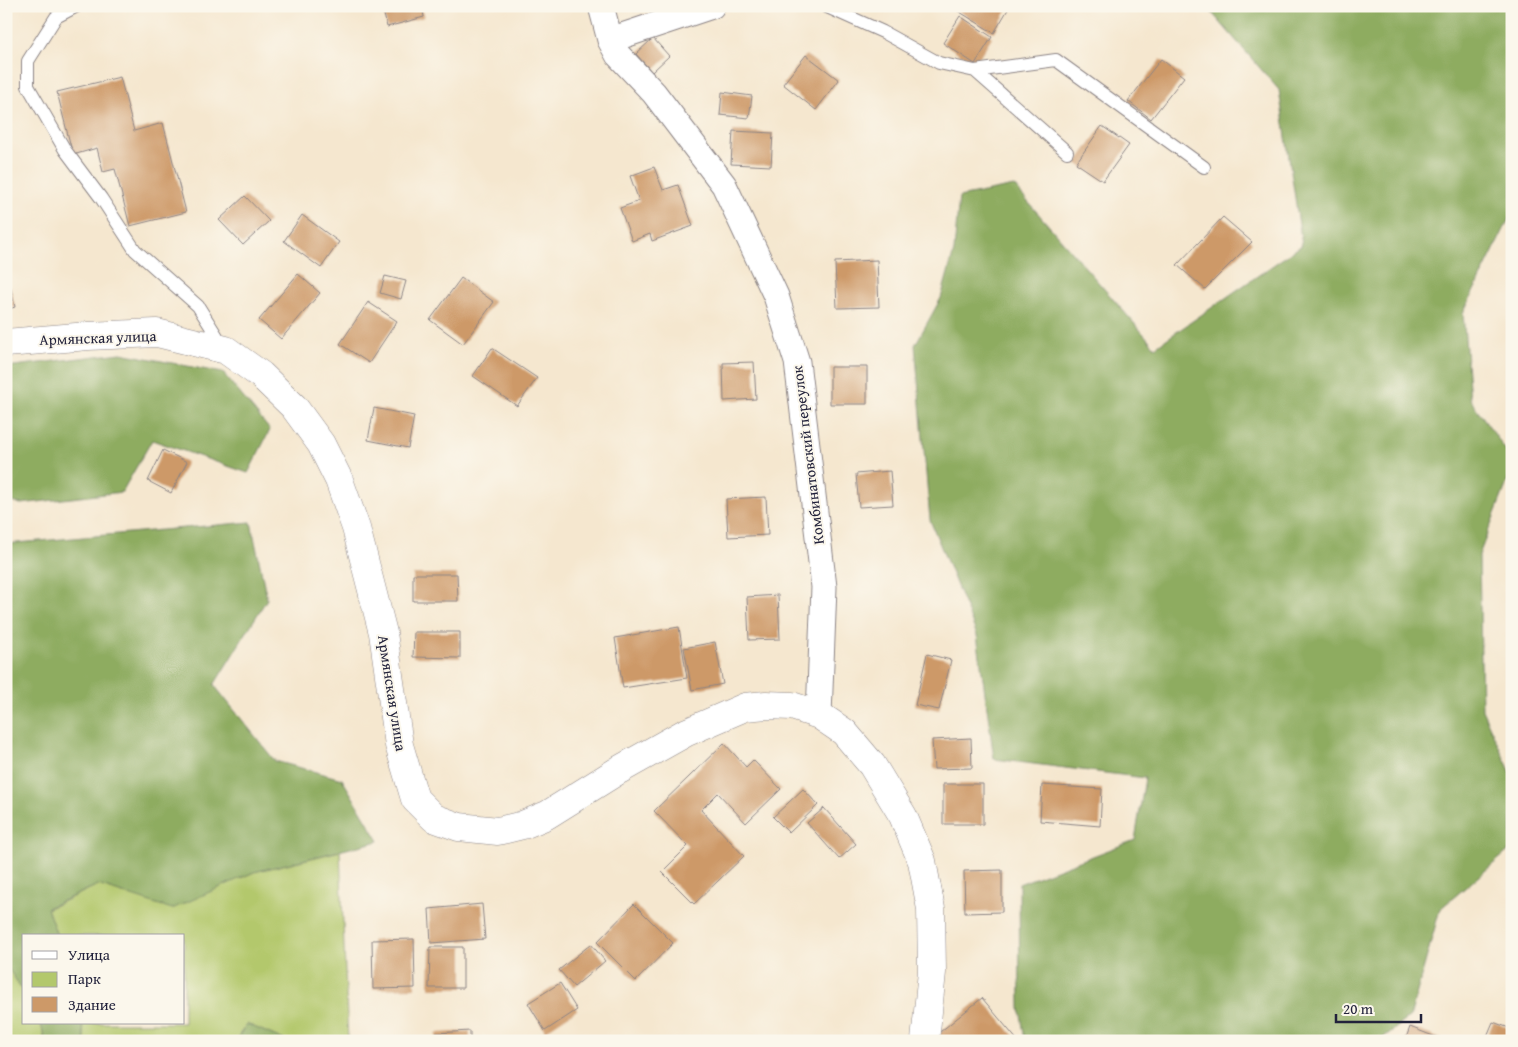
<svg xmlns="http://www.w3.org/2000/svg" width="1518" height="1047" viewBox="0 0 1518 1047" font-family="'Gentium Book Plus',serif">
	<rect width="100%" height="100%" fill="#fbf7ec"/>
	<filter id="ink" filterUnits="userSpaceOnUse"><feTurbulence type="fractalNoise" baseFrequency=".02" numOctaves="2"/><feDisplacementMap in="SourceGraphic" scale="10" xChannelSelector="R" yChannelSelector="G"/><feConvolveMatrix kernelMatrix="1 2 1 2 8 2 1 2 1" color-interpolation-filters="sRGB"/></filter>
	<filter id="wash" filterUnits="userSpaceOnUse"><feTurbulence type="fractalNoise" baseFrequency=".0096" numOctaves="4" result="noise"/><feDisplacementMap in="SourceGraphic" scale="20" xChannelSelector="R" yChannelSelector="G"/><feGaussianBlur stdDeviation="1.12" result="paint"/><feColorMatrix in="noise" values="0 0 0 0 0 0 0 0 0 0 0 0 0 0 0 0 0 1.4 0 .05"/><feComposite in="paint" operator="in"/></filter>
	<g filter="url(#wash)">
		<rect width="100%" height="100%" fill="#f5e7cf"/>
		<path fill="#b3c86c" stroke="#6a7554" d="M 340,851 L 348,1041 L 286,1041 L 247,1024 L 235,1041 L 85,1041 L 82,1023 L 184,1023 L 184,936 L 57,936 L 47,909 L 98,885 L 172,908 L 254,872 Z
			M 6,965 L 24,992 L 24,1023 L 41,1023 L 45,1041 L 6,1041 Z"/>
		<path fill="#8eac60" stroke="#58674e" d="M 1206,6 L 1512,6 L 1512,210 L 1509,219 L 1463,313 L 1470,399 L 1512,459 L 1512,470 L 1479,555 L 1482,710 L 1512,775 L 1512,848 L 1440,909 L 1410,1017 L 1379,1041 L 1025,1041 L 1020,1008 L 1019,884 L 1135,840 L 1145,778 L 994,759 L 977,635 L 930,520 L 915,345 L 941,298 L 954,251 L 959,197 L 1014,186 L 1155,347 L 1302,245 L 1279,90 Z
			M 121,353 L 223,373 L 270,430 L 248,473 L 152,440 L 122,492 L 21,504 L 6,501 L 6,367 Z
			M 251,522 L 267,599 L 214,685 L 275,761 L 342,779 L 379,841 L 254,872 L 172,909 L 98,885 L 47,908 L 57,936 L 24,936 L 24,992 L 6,965 L 6,544 Z
			M 41,1023 L 82,1023 L 85,1041 L 45,1041 Z
			M 247,1024 L 286,1041 L 235,1041 Z"/>
		<g id="blocks">
			<path fill="#cd9968" d="M 382,6 L 422,6 L 424,17 L 387,27 Z
				M 950,6 L 1010,6 L 994,33 Z
				M 960,16 L 992,37 L 975,64 L 943,43 Z
				M 653,38 L 669,56 L 652,72 L 636,54 Z
				M 806,55 L 839,80 L 816,110 L 783,84 Z
				M 1161,59 L 1184,77 L 1151,119 L 1128,101 Z
				M 120,77 L 134,131 L 163,123 L 186,212 L 130,226 L 115,169 L 103,172 L 97,148 L 73,155 L 57,92 Z
				M 722,92 L 752,96 L 749,118 L 720,115 Z
				M 1102,126 L 1129,145 L 1103,181 L 1076,163 Z
				M 733,131 L 773,133 L 771,166 L 731,164 Z
				M 654,167 L 663,190 L 678,185 L 693,226 L 652,241 L 650,234 L 632,241 L 620,208 L 639,201 L 630,176 Z
				M 245,196 L 269,221 L 243,245 L 219,220 Z
				M 302,215 L 339,242 L 321,268 L 284,241 Z
				M 1223,217 L 1252,242 L 1205,289 L 1177,265 Z
				M 877,260 L 879,307 L 837,308 L 835,262 Z
				M 298,274 L 320,293 L 281,339 L 259,320 Z
				M 385,276 L 406,281 L 401,299 L 380,293 Z
				M 461,278 L 494,302 L 463,344 L 430,320 Z
				M 10,286 L 15,307 L 6,310 L 6,287 Z
				M 368,302 L 397,321 L 369,363 L 340,344 Z
				M 492,348 L 537,378 L 517,406 L 473,376 Z
				M 754,362 L 756,399 L 724,401 L 723,363 Z
				M 830,367 L 867,367 L 867,404 L 830,404 Z
				M 374,408 L 414,416 L 408,448 L 368,440 Z
				M 163,450 L 187,462 L 171,493 L 148,481 Z
				M 890,471 L 893,505 L 859,507 L 856,474 Z
				M 766,497 L 768,535 L 728,537 L 726,499 Z
				M 413,574 L 457,574 L 458,601 L 413,601 Z
				M 778,595 L 780,639 L 749,640 L 747,597 Z
				M 679,627 L 687,678 L 623,688 L 615,638 Z
				M 414,632 L 460,632 L 460,658 L 413,657 Z
				M 715,642 L 723,684 L 692,690 L 684,648 Z
				M 927,654 L 951,660 L 939,710 L 915,705 Z
				M 971,738 L 972,768 L 934,769 L 932,740 Z
				M 724,743 L 746,767 L 753,760 L 781,789 L 746,823 L 718,793 L 701,810 L 744,856 L 694,904 L 662,872 L 688,846 L 654,811 Z
				M 943,784 L 983,784 L 983,824 L 943,824 Z
				M 1042,785 L 1102,789 L 1100,826 L 1040,821 Z
				M 803,789 L 818,805 L 789,833 L 773,817 Z
				M 824,808 L 856,844 L 839,859 L 807,823 Z
				M 1002,870 L 1002,912 L 965,913 L 964,871 Z
				M 482,904 L 485,939 L 431,943 L 429,909 Z
				M 634,904 L 673,943 L 636,981 L 597,942 Z
				M 414,939 L 415,988 L 373,989 L 372,940 Z
				M 591,944 L 605,961 L 574,987 L 559,970 Z
				M 430,947 L 463,947 L 463,988 L 429,988 Z
				M 560,983 L 577,1010 L 545,1031 L 528,1003 Z
				M 982,998 L 1018,1041 L 939,1041 L 935,1036 Z
				M 1493,1022 L 1512,1029 L 1512,1041 L 1485,1041 Z
				M 1410,1027 L 1446,1041 L 1405,1041 Z
				M 470,1031 L 470,1041 L 437,1041 L 436,1033 Z"/>
		</g>
	</g>
	<g filter="url(#ink)">
		<use href="#blocks" fill-opacity="0" stroke="#8c8485" stroke-width="1"/>
		<g fill="none" stroke-linecap="round" stroke-linejoin="round">
			<g stroke="#8c8485" stroke-width="14">
				<path id="service" d="M 77,6 L 56,17 L 28,61 L 28,86 L 65,150 L 101,198 L 135,250 L 198,306 L 223,346
					M 825,6 L 883,32 L 939,63 L 975,71 L 1067,152
					M 975,71 L 1056,60 L 1204,167"/>
			</g>
			<g stroke="#8c8485" stroke-width="27">
				<path id="minor" d="M 601,6 L 610,40 L 618,55 L 654,93 L 724,185 L 776,296 L 797,362 L 824,587 L 819,715
					M 610,40 L 712,6"/>
			</g>
			<g stroke="#8c8485" stroke-width="29">
				<path id="tertiary" d="M 6,343 L 88,336 L 157,333 L 226,350 L 261,375 L 294,407 L 321,444 L 339,480 L 356,528 L 383,633 L 399,745 L 415,799 L 434,818 L 459,827 L 498,831 L 523,825 L 547,815 L 619,770 L 685,733 L 745,707 L 766,705 L 792,706 L 819,715 L 844,732 L 872,765 L 903,816 L 922,861 L 931,909 L 932,972 L 925,1041"/>
			</g>
			<use href="#service" stroke="#fff" stroke-width="12"/>
			<use href="#minor" stroke="#fff" stroke-width="25"/>
			<use href="#tertiary" stroke="#fff" stroke-width="28"/>
		</g>
	</g>
	<g text-anchor="middle" stroke-width="4" stroke-linejoin="round" paint-order="stroke">
		<g font-size="15" fill="#22223b" stroke="#fbf7ec">
			<text transform="translate(98 338) rotate(-2)" y="5">Армянская улица</text>
			<text transform="translate(808 455) rotate(-97)" y="5">Комбинатовский переулок</text>
			<text transform="translate(392 693) rotate(81)" y="5">Армянская улица</text>
		</g>
	</g>
	<rect width="1518" height="1047" fill="none" stroke="#fbf7ec" stroke-width="25"/>
	<rect x="22" y="934" width="162" height="90" fill="#fbf7ec" stroke="#a4a2a5"/>
	<rect x="32" y="951" width="25" height="8" fill="#ffffff" stroke="#a4a2a5"/>
	<text x="68" y="960" font-size="15" fill="#22223b">Улица</text>
	<rect x="32" y="972" width="25" height="15" fill="#b3c86c" stroke="#a4a2a5"/>
	<text x="68" y="984" font-size="15" fill="#22223b">Парк</text>
	<rect x="32" y="997" width="25" height="15" fill="#cd9968" stroke="#a4a2a5"/>
	<text x="68" y="1010" font-size="15" fill="#22223b">Здание</text>
	<path d="M1336 1014v8h85v-8" fill="none" stroke="#22223b" stroke-width="2.5"/>
	<text x="1343" y="1014" font-size="15" fill="#22223b" stroke="#fbf7ec" stroke-width="4" paint-order="stroke">20 m</text>
</svg>
